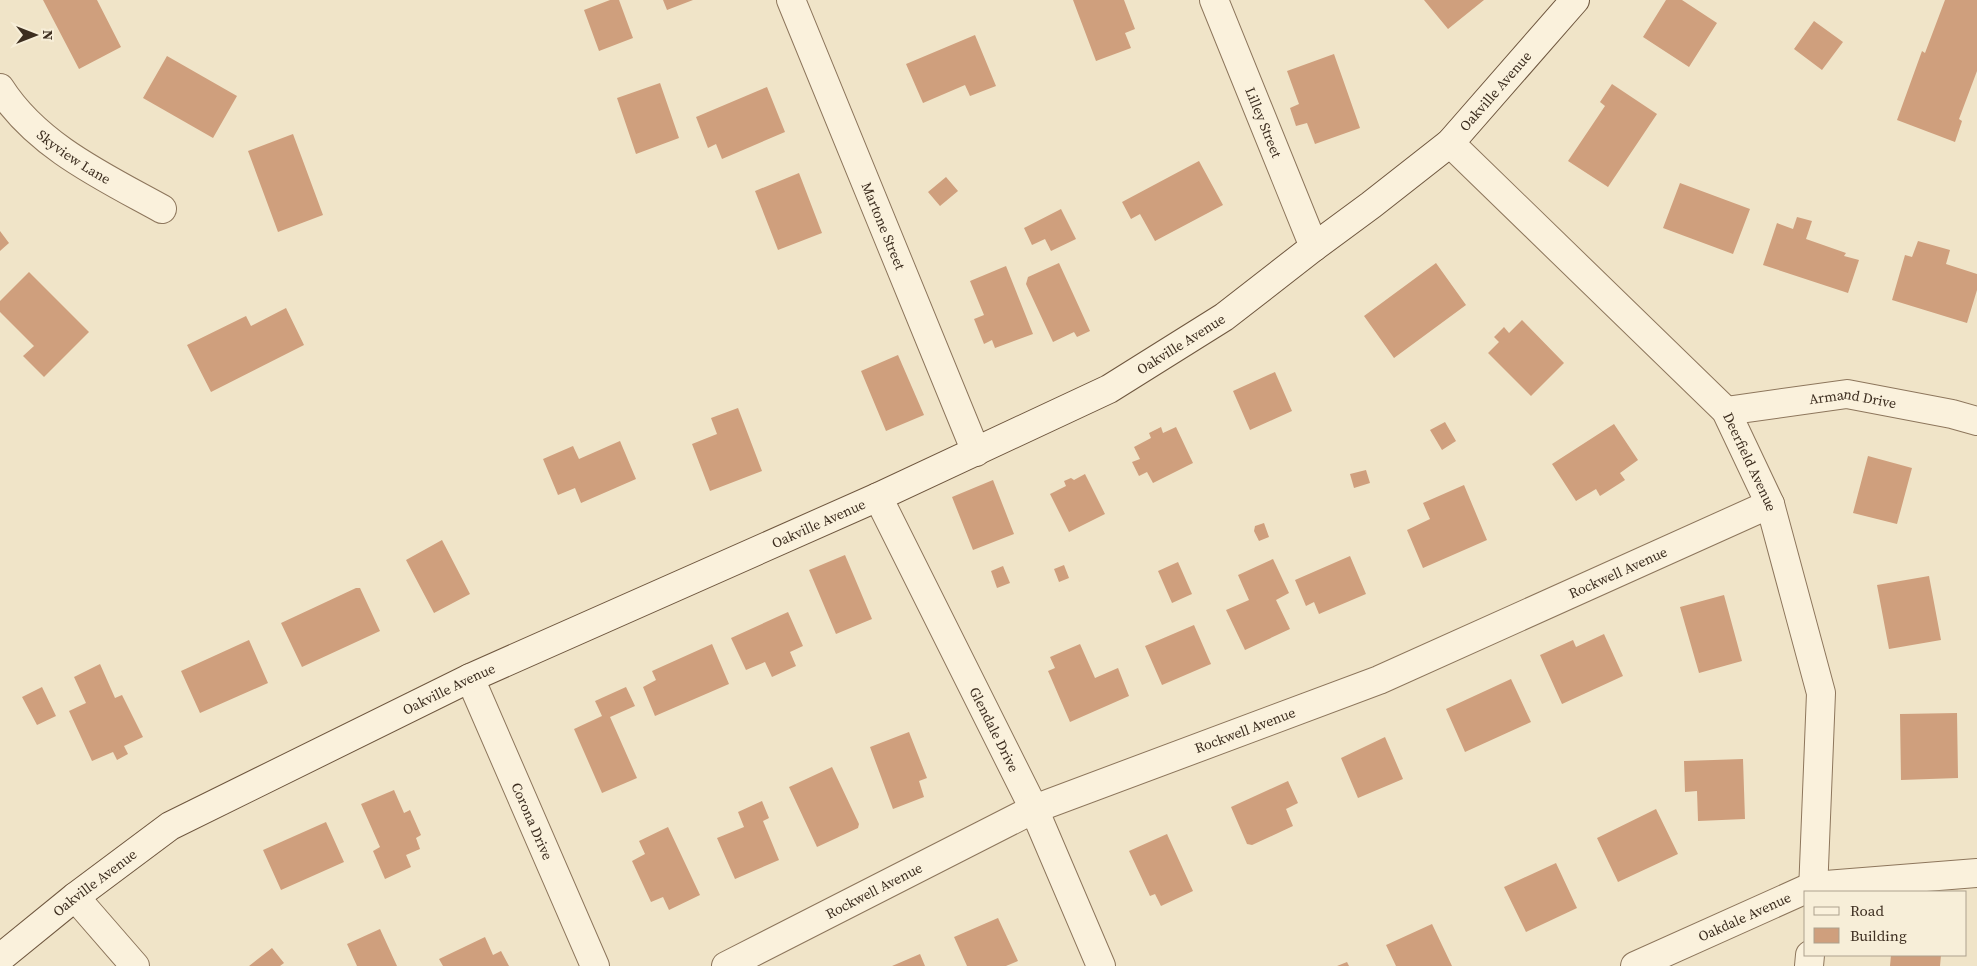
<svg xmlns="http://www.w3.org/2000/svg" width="1977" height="966" viewBox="0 0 1977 966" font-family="'Source Serif 4',serif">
	<rect width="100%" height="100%" fill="#f0e4c8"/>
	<path fill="#cf9f7d" d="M 43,0 L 97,0 L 121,47 L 79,69 Z
		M 610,0 L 619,0 L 633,38 L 599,51 L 584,10 Z
		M 663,0 L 693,0 L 667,10 Z
		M 1073,0 L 1124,0 L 1135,29 L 1125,33 L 1131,48 L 1096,61 Z
		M 1424,0 L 1484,0 L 1448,29 Z
		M 1666,0 L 1682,0 L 1717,23 L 1689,67 L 1643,37 Z
		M 1945,0 L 1977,0 L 1977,71 L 1959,119 L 1962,121 L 1955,142 L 1897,120 L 1922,51 L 1925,53 Z
		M 1814,21 L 1843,42 L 1822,70 L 1794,49 Z
		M 975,35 L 996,86 L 970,96 L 965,85 L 923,103 L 906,64 Z
		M 1334,54 L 1360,128 L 1315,144 L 1307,123 L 1296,126 L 1290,108 L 1299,104 L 1287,71 Z
		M 167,56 L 237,96 L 213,138 L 143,98 Z
		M 660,83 L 679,138 L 636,154 L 617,98 Z
		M 1612,84 L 1657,114 L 1608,187 L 1568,161 L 1605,106 L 1600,102 Z
		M 767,87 L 785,132 L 722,159 L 716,144 L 708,148 L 696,117 Z
		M 293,134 L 323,215 L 278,232 L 248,151 Z
		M 1199,161 L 1223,205 L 1155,241 L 1140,214 L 1131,219 L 1122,202 Z
		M 799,173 L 822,233 L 778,250 L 755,191 Z
		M 946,177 L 958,191 L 940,206 L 928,192 Z
		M 1680,183 L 1750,209 L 1733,254 L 1663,228 Z
		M 1061,209 L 1076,239 L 1051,251 L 1045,239 L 1032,245 L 1024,228 Z
		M 1797,217 L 1812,221 L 1806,239 L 1846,253 L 1844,256 L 1859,260 L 1848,293 L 1763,265 L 1777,223 L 1793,229 Z
		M 0,231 L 9,243 L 0,251 Z
		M 1918,241 L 1950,250 L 1946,264 L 1977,274 L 1977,290 L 1967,323 L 1892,300 L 1905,255 L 1912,257 Z
		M 1059,263 L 1090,331 L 1077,337 L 1074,332 L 1053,342 L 1026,284 L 1028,277 Z
		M 1436,263 L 1466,305 L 1394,358 L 1364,316 Z
		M 1006,266 L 1033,334 L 995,348 L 992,340 L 984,344 L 974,319 L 984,315 L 970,281 Z
		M 29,272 L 89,332 L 44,377 L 23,356 L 34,346 L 0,312 L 0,301 Z
		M 286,308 L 304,345 L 211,392 L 187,345 L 246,316 L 251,326 Z
		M 1522,320 L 1564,363 L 1531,396 L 1488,353 L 1499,342 L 1494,337 L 1504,327 L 1509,333 Z
		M 898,355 L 924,415 L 886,431 L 861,371 Z
		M 1275,372 L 1292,411 L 1250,430 L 1233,391 Z
		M 738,408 L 762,471 L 710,491 L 692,444 L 717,434 L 711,418 Z
		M 1445,422 L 1456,441 L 1442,450 L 1430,430 Z
		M 1614,424 L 1638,460 L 1620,473 L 1625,480 L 1600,496 L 1596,489 L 1576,501 L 1552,464 Z
		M 1161,427 L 1163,433 L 1176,427 L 1193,463 L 1153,483 L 1147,472 L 1139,476 L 1132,462 L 1140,459 L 1134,447 L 1151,438 L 1149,433 Z
		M 620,441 L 636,479 L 581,503 L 575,488 L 558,495 L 543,459 L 573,446 L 579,459 Z
		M 1868,456 L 1912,468 L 1897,524 L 1853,513 Z
		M 1366,470 L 1370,483 L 1354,488 L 1350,474 Z
		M 1085,474 L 1105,514 L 1069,532 L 1050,494 L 1066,486 L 1064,481 L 1071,478 L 1074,480 Z
		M 993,480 L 1014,534 L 973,550 L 952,497 Z
		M 1464,485 L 1487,540 L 1423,568 L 1407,530 L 1430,519 L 1423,503 Z
		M 1264,523 L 1269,537 L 1259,541 L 1254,531 L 1255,526 Z
		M 442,540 L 470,594 L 434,613 L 406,560 Z
		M 845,555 L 872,619 L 836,634 L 809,570 Z
		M 1350,556 L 1366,594 L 1319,614 L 1314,602 L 1306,606 L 1295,580 Z
		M 1273,559 L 1289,593 L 1276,600 L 1290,629 L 1245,650 L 1226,610 L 1249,600 L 1238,575 Z
		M 1178,562 L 1192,594 L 1172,603 L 1158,571 Z
		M 1064,565 L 1069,578 L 1059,582 L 1054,569 Z
		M 1003,566 L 1010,583 L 997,588 L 991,571 Z
		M 1929,576 L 1941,640 L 1889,649 L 1877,585 Z
		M 356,588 L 360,588 L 380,631 L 302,667 L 281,623 Z
		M 1724,595 L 1742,661 L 1699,673 L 1680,607 Z
		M 788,612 L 803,646 L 790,652 L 796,666 L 772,677 L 765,662 L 746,670 L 731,638 Z
		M 1194,625 L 1211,664 L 1162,685 L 1145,646 Z
		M 1604,634 L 1623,676 L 1562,704 L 1540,655 L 1573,640 L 1576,647 Z
		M 249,640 L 268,683 L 200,713 L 181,671 Z
		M 712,644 L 729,684 L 655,716 L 643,687 L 656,680 L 652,671 Z
		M 1080,644 L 1095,678 L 1118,668 L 1129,696 L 1070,722 L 1048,671 L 1055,668 L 1050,657 Z
		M 100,664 L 115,698 L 122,695 L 143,737 L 124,746 L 128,754 L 117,760 L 113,752 L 92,761 L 69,711 L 86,703 L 74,677 Z
		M 1511,679 L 1531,722 L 1465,752 L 1446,709 Z
		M 42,687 L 56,716 L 37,725 L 22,697 Z
		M 626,687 L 635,706 L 610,717 L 637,778 L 602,793 L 574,729 L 602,716 L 595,701 Z
		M 1957,713 L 1958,778 L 1901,780 L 1900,714 Z
		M 909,732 L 927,778 L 919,781 L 924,797 L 893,809 L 870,747 Z
		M 1385,737 L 1403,779 L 1358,798 L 1341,758 Z
		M 1743,759 L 1745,819 L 1698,821 L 1697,791 L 1685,792 L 1684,761 Z
		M 832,767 L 859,824 L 858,828 L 817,847 L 789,787 Z
		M 1288,781 L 1298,803 L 1286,809 L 1293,826 L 1252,845 L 1247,844 L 1231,807 Z
		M 394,790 L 404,813 L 410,810 L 421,835 L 416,838 L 420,849 L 406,855 L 411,867 L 385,879 L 373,851 L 380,847 L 361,804 Z
		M 762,801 L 769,818 L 763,821 L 779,860 L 735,879 L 717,838 L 744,827 L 738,812 Z
		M 1656,809 L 1678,854 L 1618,882 L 1597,838 Z
		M 326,822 L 344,862 L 281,890 L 263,850 Z
		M 668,827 L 700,895 L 669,910 L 663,897 L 651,902 L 632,861 L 645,854 L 639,841 Z
		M 1167,834 L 1193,891 L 1161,906 L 1155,894 L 1150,896 L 1129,851 Z
		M 1556,863 L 1577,908 L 1526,932 L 1504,887 Z
		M 998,918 L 1018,961 L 1006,966 L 967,966 L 954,937 Z
		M 1432,924 L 1452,966 L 1396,966 L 1386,945 Z
		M 380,929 L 397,966 L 357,966 L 347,944 Z
		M 485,937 L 493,955 L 501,951 L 509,966 L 443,966 L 439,959 Z
		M 272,948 L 284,963 L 280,966 L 249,966 Z
		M 920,954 L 925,966 L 892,966 Z
		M 1891,955 L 1941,955 L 1940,966 L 1890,966 Z
		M 1347,962 L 1349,966 L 1337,966 Z"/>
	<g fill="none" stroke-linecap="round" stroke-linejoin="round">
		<g stroke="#8d765c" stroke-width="30">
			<g id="street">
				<path id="s1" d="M 791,0 L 976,452"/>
				<path id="s2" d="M 1214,0 L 1314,247"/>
				<path id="s3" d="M 0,88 C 37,146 104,177 162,209"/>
				<path id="s4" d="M 1450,143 L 1726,411 L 1770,504 L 1821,693 L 1813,892"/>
				<path id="s5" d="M 1726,411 L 1847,394 L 1952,414 L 1977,421"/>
				<path id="s6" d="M 878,497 L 1034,809 L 1101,966"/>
				<path id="s7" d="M 470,678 L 595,966"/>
				<path d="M 75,897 L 135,966"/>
				<path id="s8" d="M 726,966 L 1034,809 L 1379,680 L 1770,504"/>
				<path id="s9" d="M 1635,966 L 1813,886 L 1977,873"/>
				<path d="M 1809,966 L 1810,955"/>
			</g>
		</g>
		<g stroke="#6f573f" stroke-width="30">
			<g id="secondary">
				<path id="s10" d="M 0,958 L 75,897 L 170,826 L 470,678 L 878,497 L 1109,389 L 1224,317 L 1314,247 L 1371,205 L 1450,143 L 1575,0"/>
			</g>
		</g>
		<use href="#street" stroke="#faf1dc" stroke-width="28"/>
		<use href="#secondary" stroke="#faf1dc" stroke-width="28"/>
	</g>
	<g text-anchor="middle" stroke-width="5" stroke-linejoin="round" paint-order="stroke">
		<g font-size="14" fill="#3d2e20" stroke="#f7eed8">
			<text dy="5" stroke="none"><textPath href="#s10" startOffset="1741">Oakville Avenue</textPath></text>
			<text dy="5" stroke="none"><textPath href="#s2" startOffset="132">Lilley Street</textPath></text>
			<text dy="5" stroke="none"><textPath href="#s3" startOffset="102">Skyview Lane</textPath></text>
			<text dy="5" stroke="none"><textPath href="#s1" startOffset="244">Martone Street</textPath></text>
			<text dy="5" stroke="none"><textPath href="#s10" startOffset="1336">Oakville Avenue</textPath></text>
			<text dy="5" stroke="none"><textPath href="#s5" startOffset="128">Armand Drive</textPath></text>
			<text dy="5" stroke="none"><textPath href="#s4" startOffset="441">Deerfield Avenue</textPath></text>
			<text dy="5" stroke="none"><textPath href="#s10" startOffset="931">Oakville Avenue</textPath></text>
			<text dy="5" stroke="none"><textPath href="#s8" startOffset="976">Rockwell Avenue</textPath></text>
			<text dy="5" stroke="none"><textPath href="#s10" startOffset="526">Oakville Avenue</textPath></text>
			<text dy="5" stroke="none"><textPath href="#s6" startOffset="260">Glendale Drive</textPath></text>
			<text dy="5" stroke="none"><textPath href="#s8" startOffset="571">Rockwell Avenue</textPath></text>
			<text dy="5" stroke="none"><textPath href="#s7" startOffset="156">Corona Drive</textPath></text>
			<text dy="5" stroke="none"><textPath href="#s10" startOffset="121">Oakville Avenue</textPath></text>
			<text dy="5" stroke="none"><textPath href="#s8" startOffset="166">Rockwell Avenue</textPath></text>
			<text dy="5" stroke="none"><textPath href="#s9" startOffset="120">Oakdale Avenue</textPath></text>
		</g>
	</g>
	<rect x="1804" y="891" width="162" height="65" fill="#f7eed8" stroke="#ada18e"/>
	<rect x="1814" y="907" width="25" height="8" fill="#faf1dc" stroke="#ada18e"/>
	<text x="1850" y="916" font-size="15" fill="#3d2e20">Road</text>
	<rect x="1814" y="928" width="25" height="15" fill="#cf9f7d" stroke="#ada18e"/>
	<text x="1850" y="941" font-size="15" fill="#3d2e20">Building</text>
	<g transform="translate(35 35) rotate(90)" stroke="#f7eed8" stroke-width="4" paint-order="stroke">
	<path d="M0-4L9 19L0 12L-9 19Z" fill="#3d2e20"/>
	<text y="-8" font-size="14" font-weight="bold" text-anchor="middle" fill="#3d2e20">N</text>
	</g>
</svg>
